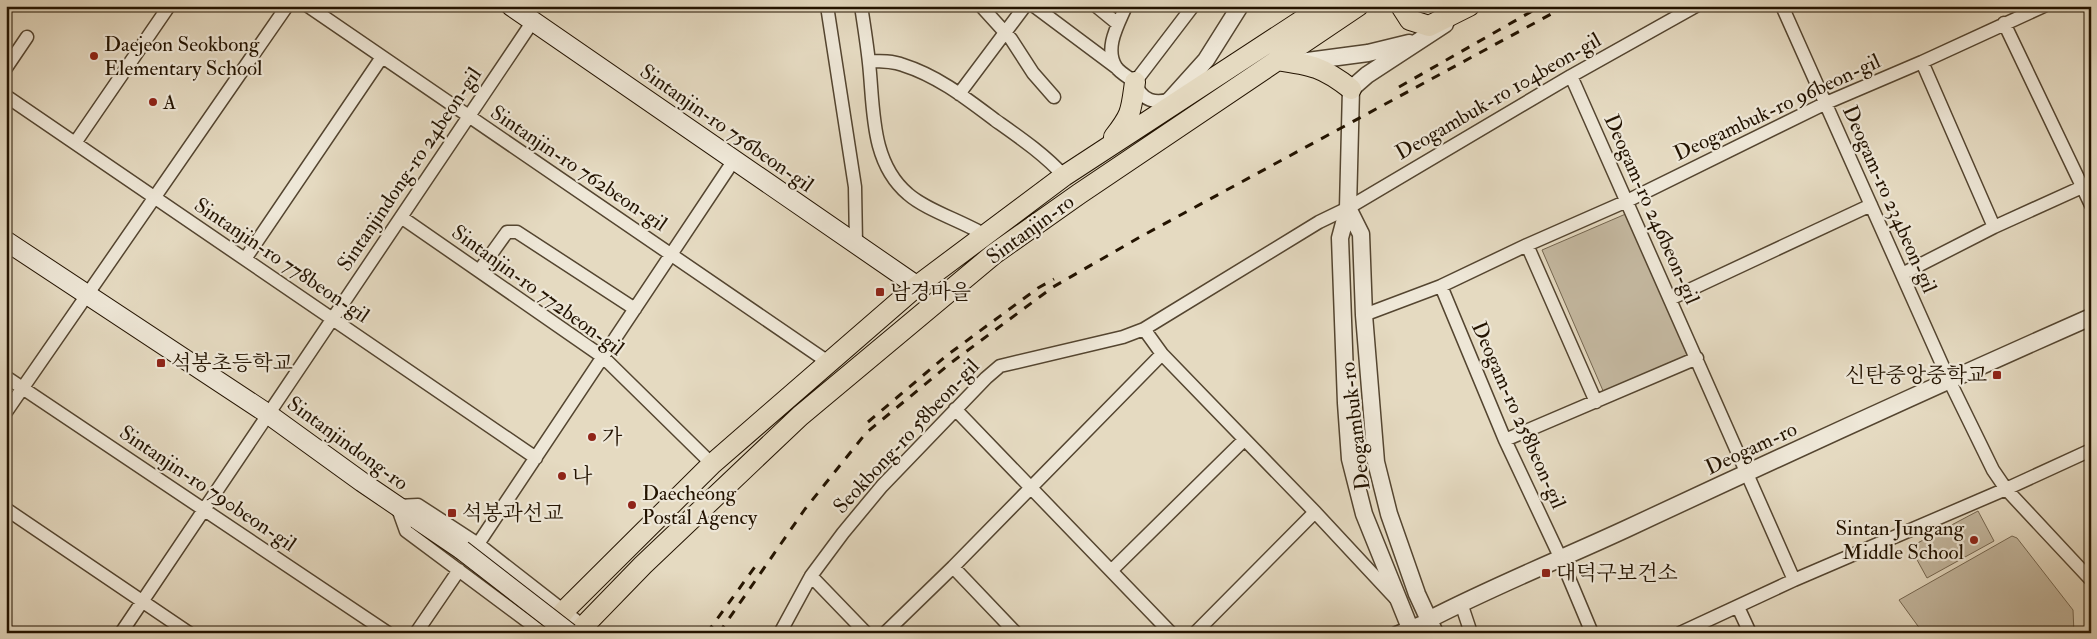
<svg xmlns="http://www.w3.org/2000/svg" width="2097" height="639" viewBox="0 0 2097 639" font-family="'IM FELL Double Pica','Noto Serif KR',serif">
	<rect width="100%" height="100%" fill="#e5dac1"/>
	<filter id="stains"><feTurbulence type="fractalNoise" baseFrequency=".004" numOctaves="4"/><feColorMatrix values="0 0 0 0 .2 0 0 0 0 .09 0 0 0 0 .02 0 0 0 .5 -.17"/></filter>
	<radialGradient id="worn" r=".72"><stop offset=".6" stop-color="#630" stop-opacity="0"/><stop offset="1" stop-color="#630" stop-opacity=".3"/></radialGradient>
	<path fill="#c4b8a0" stroke="#746650" d="M 1628,213 L 1691,355 L 1604,393 L 1542,250 Z
		M 1978,511 L 1994,541 L 1927,578 L 1910,547 Z
		M 2012,536 L 2017,538 L 2073,610 L 2074,633 L 1923,633 L 1899,600 Z"/>
	<g fill="none" stroke-linecap="round" stroke-linejoin="round">
		<g stroke="#544530" stroke-width="15">
			<path id="minor" d="M 308,6 L 828,362
				M 827,6 L 855,187 L 856,244
				M 861,6 C 864,25 867,44 869,63 C 874,108 870,162 908,194 C 926,210 962,221 985,235
				M 981,6 L 1011,39 L 1033,73 L 1054,97
				M 1034,6 L 1117,68
				M 1096,6 L 1118,24
				M 1126,6 C 1118,25 1104,48 1116,67 C 1120,73 1130,78 1135,82
				M 1782,6 L 1949,380 L 1993,470 L 2006,489 L 2091,580
				M 2004,23 L 2091,205
				M 869,61 C 881,61 893,61 903,65 C 938,76 967,99 995,120 C 1019,137 1044,154 1064,176
				M 1922,62 L 1994,227
				M 6,68 L 27,37
				M 1571,76 L 1794,580
				M 1135,82 L 1193,6
				M 1135,82 C 1141,101 1156,105 1173,98
				M 959,94 L 1025,6
				M 6,96 L 536,458
				M 75,143 L 169,6
				M 401,217 L 603,357 L 712,464
				M 1527,245 L 1596,402
				M 245,259 L 382,57
				M 479,271 L 507,232 L 517,232 L 635,309
				M 1902,274 L 1994,227 L 2091,183
				M 1441,286 L 1505,440 L 1561,559 L 1592,633
				M 1670,299 L 1871,205
				M 1364,315 L 1441,286 L 1527,245 L 1627,201 L 1826,103 L 1922,62 L 2044,6
				M 1144,329 L 1162,354 L 1315,512 L 1396,599
				M 6,377 L 388,633
				M 955,409 L 1171,633
				M 6,412 L 287,6
				M 1505,440 L 1697,358
				M 6,509 L 189,633
				M 478,544 L 734,160
				M 953,567 L 1016,633
				M 1112,570 L 1244,440
				M 811,576 L 866,633
				M 1461,603 L 1471,633
				M 1738,607 L 1750,633
				M 6,632 L 8,633
				M 121,633 L 533,21
				M 416,633 L 459,570
				M 543,633 L 406,531 L 397,506 L 418,505 L 478,544 L 583,626
				M 780,633 L 811,576 L 843,533 L 882,486 L 986,378 L 1000,366 L 1123,337 L 1144,329 L 1319,222 L 1348,208 L 1571,76 L 1696,6
				M 885,633 L 953,567 L 1162,354
				M 1195,633 L 1315,512
				M 1396,633 L 1430,619
				M 1680,633 L 1794,580 L 2006,489 L 2091,450"/>
		</g>
		<g stroke="#544530" stroke-width="19">
			<path id="tertiary" d="M 1300,62 L 1368,53 L 1409,43
				M 1170,100 L 1206,60 L 1240,6
				M 1348,208 L 1361,234 L 1364,315 L 1376,462 L 1389,514 L 1417,594 L 1435,633
				M 1430,619 C 1494,586 1561,559 1626,529 C 1780,457 1935,386 2091,317
				M 1412,633 L 1364,514 L 1350,459 L 1346,403 L 1340,238 L 1348,208 L 1351,89 L 1367,75 L 1445,24"/>
		</g>
		<g stroke="#231300" stroke-width="21">
			<path id="secondary" d="M 511,6 L 917,286
				M 6,241 L 268,414 L 362,482 L 462,550"/>
		</g>
		<g stroke="#231300" stroke-width="22">
			<path id="primary" d="M 1401,6 L 1410,20 L 1429,26 L 1469,6
				M 1277,60 C 1312,65 1323,67 1351,89
				M 1114,137 C 1132,114 1131,111 1135,82
				M 547,633 L 565,610 L 712,464 L 917,286 L 1064,176 L 1324,6
				M 577,633 L 643,565 L 800,416 L 994,254 L 1079,194 L 1358,6"/>
		</g>
		<use href="#minor" stroke="#eee7d7" stroke-width="12"/>
		<use href="#tertiary" stroke="#eee7d7" stroke-width="16"/>
		<use href="#secondary" stroke="#eee7d7" stroke-width="19"/>
		<use href="#primary" stroke="#e5dac1" stroke-width="20"/>
		<path stroke="#231300" stroke-width="3" stroke-dasharray="9 9" stroke-linecap="butt" d="M 1399,87 L 1541,6
			M 868,422 L 946,356 L 1038,288 L 1054,279
			M 707,633 L 757,564
			M 719,633 L 805,509 L 866,433 L 952,362 L 1053,287 L 1140,237 L 1566,6"/>
		<g stroke="#231300" stroke-width="21" stroke-linecap="butt">
			<path id="secondary-bridge" d="M 462,550 L 569,633"/>
		</g>
		<use href="#secondary-bridge" stroke="#eee7d7" stroke-width="19"/>
	</g>
	<g fill="#8f2418" stroke="#eee7d7" stroke-width="2">
		<circle cx="94" cy="56" r="5"/>
		<circle cx="153" cy="102" r="5"/>
		<rect x="875" y="287" width="10" height="10" rx="2.5"/>
		<rect x="156" y="358" width="10" height="10" rx="2.5"/>
		<rect x="1992" y="370" width="10" height="10" rx="2.5"/>
		<circle cx="592" cy="437" r="5"/>
		<circle cx="562" cy="476" r="5"/>
		<circle cx="632" cy="505" r="5"/>
		<rect x="447" y="508" width="10" height="10" rx="2.5"/>
		<circle cx="1974" cy="540" r="5"/>
		<rect x="1541" y="568" width="10" height="10" rx="2.5"/>
	</g>
	<g text-anchor="middle" stroke-width="4.5" stroke-linejoin="round" paint-order="stroke">
		<g font-size="21" fill="#231300" stroke="#eee7d7" text-anchor="start">
			<text x="104" y="51">Daejeon Seokbong<tspan x="104" dy="24">Elementary School</tspan></text>
			<text x="163" y="109">A</text>
			<text x="890" y="299">남경마을</text>
			<text x="171" y="370">석봉초등학교</text>
			<text x="1987" y="382" text-anchor="end">신탄중앙중학교</text>
			<text x="602" y="444">가</text>
			<text x="572" y="483">나</text>
			<text x="642" y="500">Daecheong<tspan x="642" dy="24">Postal Agency</tspan></text>
			<text x="462" y="520">석봉과선교</text>
			<text x="1964" y="535" text-anchor="end">Sintan Jungang<tspan x="1964" dy="24">Middle School</tspan></text>
			<text x="1556" y="580">대덕구보건소</text>
		</g>
		<g font-size="21" fill="#231300" stroke="#eee7d7">
			<text transform="translate(1498 96) rotate(-30)" y="7">Deogambuk-ro 104beon-gil</text>
			<text transform="translate(1777 107) rotate(-25)" y="7">Deogambuk-ro 96beon-gil</text>
			<text transform="translate(727 128) rotate(35)" y="7">Sintanjin-ro 756beon-gil</text>
			<text transform="translate(579 168) rotate(34)" y="7">Sintanjin-ro 762beon-gil</text>
			<text transform="translate(409 169) rotate(-56)" y="7">Sintanjindong-ro 24beon-gil</text>
			<text transform="translate(1890 199) rotate(66)" y="7">Deogam-ro 234beon-gil</text>
			<text transform="translate(1652 209) rotate(66)" y="7">Deogam-ro 246beon-gil</text>
			<text transform="translate(1030 229) rotate(-36)" y="7">Sintanjin-ro</text>
			<text transform="translate(282 260) rotate(34)" y="7">Sintanjin-ro 778beon-gil</text>
			<text transform="translate(538 290) rotate(36)" y="7">Sintanjin-ro 772beon-gil</text>
			<text transform="translate(1519 415) rotate(66)" y="7">Deogam-ro 258beon-gil</text>
			<text transform="translate(1355 426) rotate(-97)" y="7">Deogambuk-ro</text>
			<text transform="translate(906 436) rotate(-47)" y="7">Seokbong-ro 58beon-gil</text>
			<text transform="translate(348 443) rotate(36)" y="7">Sintanjindong-ro</text>
			<text transform="translate(1751 448) rotate(-25)" y="7">Deogam-ro</text>
			<text transform="translate(208 488) rotate(34)" y="7">Sintanjin-ro 790beon-gil</text>
		</g>
	</g>
	<rect width="2097" height="639" fill="none" stroke="#e5dac1" stroke-width="25"/>
	<rect x="8" y="8" width="2082" height="624" fill="none" stroke="#231300" stroke-width="2.5"/>
	<rect x="12" y="12" width="2072" height="614" fill="none" stroke="#231300"/>
	<rect width="100%" height="100%" filter="url(#stains)"/>
	<rect width="100%" height="100%" fill="url(#worn)"/>
</svg>
